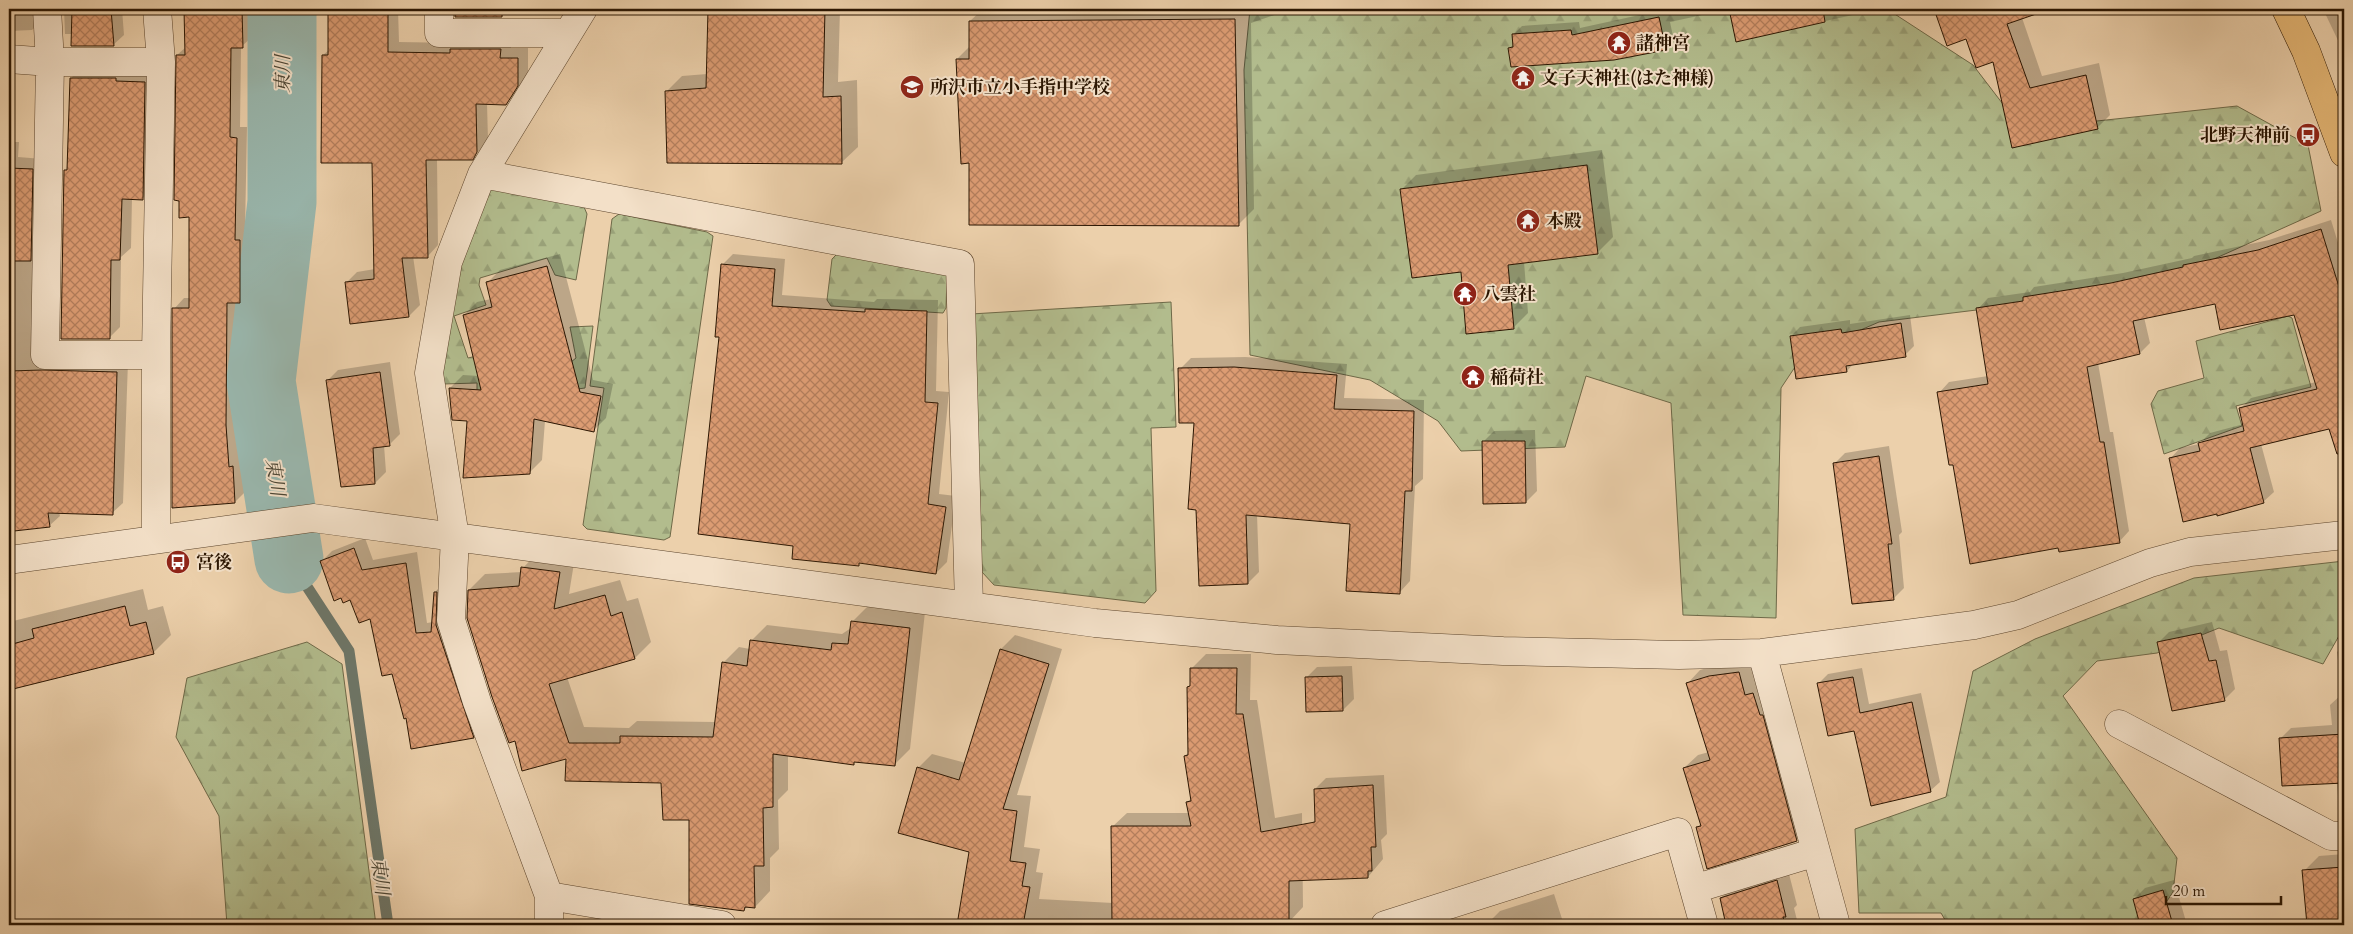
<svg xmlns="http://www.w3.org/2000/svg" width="2353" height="934" viewBox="0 0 2353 934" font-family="Cardo,'Noto Serif JP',serif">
	<defs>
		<pattern id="forest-firs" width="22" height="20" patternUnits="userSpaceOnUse" patternTransform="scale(1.25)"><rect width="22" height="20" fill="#b2bc8d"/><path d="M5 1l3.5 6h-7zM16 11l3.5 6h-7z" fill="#99a178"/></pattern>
		<pattern id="building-cross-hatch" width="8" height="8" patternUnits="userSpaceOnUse" patternTransform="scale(1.25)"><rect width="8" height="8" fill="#dc9c73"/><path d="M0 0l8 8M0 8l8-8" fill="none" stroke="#b37e5c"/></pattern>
	</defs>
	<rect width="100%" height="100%" fill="#ecd0ab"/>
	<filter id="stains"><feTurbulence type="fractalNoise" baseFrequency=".004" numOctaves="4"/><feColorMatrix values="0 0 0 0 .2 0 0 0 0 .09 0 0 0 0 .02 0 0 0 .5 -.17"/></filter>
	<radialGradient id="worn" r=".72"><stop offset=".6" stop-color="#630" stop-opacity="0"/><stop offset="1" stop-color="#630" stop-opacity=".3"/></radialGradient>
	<path fill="url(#forest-firs)" stroke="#6e6948" d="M 1250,9 L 1773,9 L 1777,14 L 1818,9 L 1887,9 L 1973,65 L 2022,129 L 2237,106 L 2308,145 L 2321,211 L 2147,289 L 1879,322 L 1803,355 L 1781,388 L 1776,618 L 1683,615 L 1671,403 L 1586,376 L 1565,447 L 1461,451 L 1438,421 L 1370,380 L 1250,355 L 1244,70 Z
		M 494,188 L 584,207 L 587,214 L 576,280 L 555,275 L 547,258 L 480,278 L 479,285 L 486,305 L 454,316 L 468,358 L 498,351 L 571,362 L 576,358 L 570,327 L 593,326 L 585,388 L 477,402 L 477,383 L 443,384 L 438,375 L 456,267 L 487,192 Z
		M 619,214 L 707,232 L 713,236 L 670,537 L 664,540 L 587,529 L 583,525 L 604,388 L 590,386 L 612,219 Z
		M 837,254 L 944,274 L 947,277 L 946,308 L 943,313 L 831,306 L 827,300 L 832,259 Z
		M 1171,302 L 1176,427 L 1151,428 L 1156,591 L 1145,603 L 994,585 L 982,572 L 971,314 Z
		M 2288,316 L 2292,318 L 2311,387 L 2236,406 L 2242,426 L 2164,454 L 2151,404 L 2158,391 L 2204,378 L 2196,341 Z
		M 2344,561 L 2344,627 L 2323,664 L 2219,628 L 2157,653 L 2097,661 L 2063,696 L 2177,858 L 2173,892 L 2151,925 L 1948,925 L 1941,913 L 1859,913 L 1855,829 L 1946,797 L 1973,671 L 2035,639 L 2194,578 Z
		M 307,642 L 342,664 L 376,925 L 227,925 L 219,816 L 176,737 L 187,678 Z"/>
	<path fill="#0003" d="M 9,9 L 42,9 L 43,20 L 32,30 L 10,31 L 9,37 Z
		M 64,9 L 122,9 L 124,35 L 113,45 L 73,34 L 65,34 Z
		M 185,9 L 252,9 L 253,36 L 241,47 L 240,127 L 247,127 L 245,230 L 250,230 L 251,291 L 240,302 L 237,302 L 236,414 L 239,457 L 243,456 L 246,491 L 235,502 L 174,309 L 184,298 L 190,298 L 190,216 L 177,55 L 186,47 Z
		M 329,9 L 398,9 L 399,42 L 458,43 L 511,38 L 511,48 L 528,48 L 528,74 L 517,92 L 506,103 L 487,103 L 488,140 L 483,147 L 472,158 L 437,159 L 438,245 L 428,256 L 413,256 L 420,305 L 409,316 L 351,323 L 346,283 L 357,272 L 375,269 L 373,161 L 323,55 L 329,50 Z
		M 455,9 L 509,9 L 502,16 L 456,16 Z
		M 709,9 L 840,9 L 838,82 L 857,80 L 858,147 L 842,162 L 666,92 L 682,76 L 707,74 Z
		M 983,9 L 1292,9 L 1251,23 L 1254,209 L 1238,225 L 970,161 L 957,59 L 970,46 L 970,21 Z
		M 1667,9 L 1867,9 L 1853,15 L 1737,40 L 1730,9 L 1670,22 L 1674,41 L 1666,49 L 1509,49 L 1514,44 L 1514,34 L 1522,26 L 1579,22 L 1580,28 Z
		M 1935,9 L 2019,9 L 2042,76 L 2099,63 L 2110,115 L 2097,128 L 2013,146 L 1994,60 L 1967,38 L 1948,45 Z
		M 2323,9 L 2344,9 L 2344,53 Z
		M 82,67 L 155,72 L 153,187 L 143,198 L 132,198 L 131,248 L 121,257 L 120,327 L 109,338 L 65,171 L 68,168 L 71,78 Z
		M 9,142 L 19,142 L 18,157 L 43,159 L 39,344 L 128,362 L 123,503 L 112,513 L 59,512 L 60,516 L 49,526 L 9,499 Z
		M 1602,150 L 1613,237 L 1598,252 L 1524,262 L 1528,313 L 1513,328 L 1462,270 L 1401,190 L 1416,175 Z
		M 2331,220 L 2344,262 L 2344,430 L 2342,424 L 2261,444 L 2274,492 L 2263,502 L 2170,459 L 2180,448 L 2199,444 L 2210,433 L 2244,424 L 2241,408 L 2251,398 L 2316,382 L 2295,314 L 2216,302 L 2144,317 L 2150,343 L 2140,353 L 2098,363 L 2110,432 L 2113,432 L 2129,531 L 2119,542 L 2059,547 L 1954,463 L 1939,393 L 1949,382 L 1988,376 L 1978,309 L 1988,298 L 2030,292 L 2034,287 L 2123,273 L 2192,258 L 2194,256 L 2269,240 Z
		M 560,254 L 593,380 L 613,384 L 606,418 L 593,431 L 545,421 L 542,460 L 529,473 L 468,420 L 450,388 L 463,375 L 479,376 L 464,315 L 477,302 L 491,299 L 487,283 L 500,270 Z
		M 733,254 L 785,259 L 782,295 L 874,302 L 877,299 L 938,300 L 936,391 L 949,392 L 939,494 L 956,496 L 947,562 L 936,573 L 861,562 L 858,564 L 795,545 L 720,336 L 722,265 Z
		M 1910,315 L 1914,346 L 1905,355 L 1854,363 L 1847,371 L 1797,378 L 1791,336 L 1800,327 L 1850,320 L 1850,324 Z
		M 1245,357 L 1347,364 L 1344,398 L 1424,400 L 1423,479 L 1415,486 L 1410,581 L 1400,592 L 1351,522 L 1257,514 L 1259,572 L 1248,583 L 1180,369 L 1191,358 Z
		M 390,362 L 400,434 L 389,445 L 384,445 L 386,472 L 375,483 L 327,381 L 338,370 Z
		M 1535,430 L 1537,491 L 1526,502 L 1483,442 L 1494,431 Z
		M 1889,446 L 1902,532 L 1899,535 L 1904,588 L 1893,599 L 1834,464 L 1845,453 Z
		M 365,538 L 373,560 L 417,552 L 427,623 L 433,622 L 435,592 L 446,581 L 484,726 L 473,737 L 407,717 L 393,672 L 371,618 L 351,599 L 321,562 L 332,551 Z
		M 538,552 L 575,557 L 569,594 L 620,580 L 627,601 L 638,598 L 651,642 L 635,658 L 567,677 L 584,727 L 629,728 L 637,721 L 716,722 L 723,663 L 739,647 L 750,649 L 751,641 L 767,625 L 842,634 L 851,628 L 852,622 L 868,606 L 925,612 L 910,749 L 894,765 L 856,761 L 853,763 L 788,755 L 788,790 L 778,800 L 779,849 L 770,858 L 770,891 L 755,907 L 748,906 L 744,910 L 691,818 L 662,781 L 567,757 L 516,740 L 469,590 L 485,574 L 522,572 L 523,568 Z
		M 143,589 L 148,610 L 163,606 L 171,635 L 153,653 L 9,689 L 9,622 Z
		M 2212,622 L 2220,651 L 2227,650 L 2235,689 L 2224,700 L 2158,643 L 2169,632 Z
		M 1015,635 L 1062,649 L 1017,795 L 1031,796 L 1024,847 L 1040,849 L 1036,872 L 1043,873 L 1039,899 L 1113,903 L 1112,827 L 1127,813 L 1189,813 L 1187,802 L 1192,798 L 1185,756 L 1189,752 L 1188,687 L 1191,684 L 1192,668 L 1206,654 L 1251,654 L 1250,700 L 1257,700 L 1275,818 L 1302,813 L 1303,907 L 1289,922 L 1247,923 L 1247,925 L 959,925 L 970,851 L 918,768 L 932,754 L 966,763 L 1001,649 Z
		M 2344,645 L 2344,795 L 2338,796 L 2337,782 L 2280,739 L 2291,728 L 2332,725 L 2330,705 L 2342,694 L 2337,652 Z
		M 1752,660 L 1810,827 L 1796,840 L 1697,828 L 1701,823 L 1684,768 L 1698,755 L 1709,752 L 1687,684 L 1700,670 L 1724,663 Z
		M 1352,666 L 1354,699 L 1343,710 L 1306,678 L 1317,667 Z
		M 1862,668 L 1869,704 L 1921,693 L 1940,782 L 1930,791 L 1855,729 L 1819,683 L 1828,674 Z
		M 1384,775 L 1387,834 L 1381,840 L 1383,859 L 1368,877 L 1312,823 L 1316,819 L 1315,789 L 1326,778 Z
		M 2344,854 L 2344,925 L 2309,925 L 2304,871 L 2319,856 Z
		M 1788,870 L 1797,905 L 1794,908 L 1797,920 L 1792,925 L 1728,925 L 1721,898 L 1732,887 Z
		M 2174,880 L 2187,925 L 2141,925 L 2134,899 L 2145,888 Z
		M 1554,894 L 1564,925 L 1491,925 L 1490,921 L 1500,911 Z
		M 1938,920 L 1940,925 L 1926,925 Z"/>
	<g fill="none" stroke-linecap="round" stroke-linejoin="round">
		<path stroke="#6d7668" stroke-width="11" d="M 289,559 L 349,651 L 388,925"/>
		<path stroke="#99b6ac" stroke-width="69" d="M 282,9 L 282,202 L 261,381 L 289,559"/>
	</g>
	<path fill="url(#building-cross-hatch)" stroke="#2b1602" d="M 72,9 L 111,9 L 114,46 L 71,46 Z
		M 184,9 L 242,9 L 243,48 L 231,48 L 230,137 L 237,138 L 235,240 L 240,240 L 240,303 L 227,303 L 226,425 L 229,467 L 233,466 L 235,503 L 172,508 L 172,308 L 189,308 L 189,217 L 179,218 L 179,201 L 174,200 L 176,55 L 185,55 Z
		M 328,9 L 388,9 L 388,52 L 450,53 L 450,49 L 501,49 L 500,58 L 518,58 L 518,86 L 506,105 L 476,104 L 477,152 L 473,160 L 426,160 L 428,258 L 402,258 L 409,317 L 350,324 L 345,282 L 374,279 L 372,163 L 321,163 L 322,55 L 328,55 Z
		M 455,9 L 502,9 L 502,17 L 455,17 Z
		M 708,9 L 825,9 L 823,97 L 841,96 L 842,164 L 667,163 L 665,91 L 706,88 Z
		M 1729,9 L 1823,9 L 1825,22 L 1736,42 Z
		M 1934,9 L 2039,9 L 2039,13 L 2007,24 L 2030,88 L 2086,75 L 2098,129 L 2012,148 L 1993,62 L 1976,68 L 1966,39 L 1947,46 Z
		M 1659,17 L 1666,50 L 1614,60 L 1511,67 L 1508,48 L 1513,47 L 1512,34 L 1571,30 L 1572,35 Z
		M 1235,19 L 1239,226 L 969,225 L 969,163 L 961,164 L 956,59 L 969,59 L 969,21 Z
		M 70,78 L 116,78 L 116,81 L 145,82 L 143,200 L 122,199 L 120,260 L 111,260 L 110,339 L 61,339 L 64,170 L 67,170 Z
		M 1587,165 L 1598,254 L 1508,265 L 1514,329 L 1466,334 L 1461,272 L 1412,278 L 1400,189 Z
		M 9,168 L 33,169 L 31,261 L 9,261 Z
		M 2321,229 L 2344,303 L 2344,453 L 2337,454 L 2329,429 L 2250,448 L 2264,503 L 2217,516 L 2217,514 L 2183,522 L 2169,458 L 2200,451 L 2198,443 L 2244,431 L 2239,408 L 2317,389 L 2294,315 L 2220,330 L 2215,304 L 2133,321 L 2140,354 L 2087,367 L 2100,442 L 2104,442 L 2120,543 L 2059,552 L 2058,548 L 1970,564 L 1953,465 L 1949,465 L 1937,392 L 1988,384 L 1976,308 L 2023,301 L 2023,297 L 2111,283 L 2183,267 L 2183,265 L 2258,250 Z
		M 721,264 L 775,269 L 772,306 L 865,312 L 865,309 L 927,311 L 925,402 L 938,403 L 928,504 L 946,507 L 936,574 L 859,563 L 859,566 L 792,559 L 793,546 L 698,534 L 719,337 L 715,337 Z
		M 547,266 L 580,392 L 601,396 L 594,432 L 534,419 L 530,474 L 463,478 L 467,421 L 452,420 L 449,388 L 481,390 L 463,315 L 492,307 L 486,282 Z
		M 1901,323 L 1906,357 L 1846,366 L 1847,372 L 1796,379 L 1790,336 L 1841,329 L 1842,333 Z
		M 1234,367 L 1337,375 L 1334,409 L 1414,411 L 1412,491 L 1405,491 L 1400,594 L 1346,591 L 1350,524 L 1246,515 L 1248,584 L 1199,586 L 1196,510 L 1188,509 L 1194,423 L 1179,423 L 1178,368 Z
		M 42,370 L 117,372 L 113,515 L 48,513 L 50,527 L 14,531 L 9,488 L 9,371 Z
		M 380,372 L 390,446 L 373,448 L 375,484 L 341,487 L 326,380 Z
		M 1482,441 L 1525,441 L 1526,503 L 1483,504 Z
		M 1879,456 L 1892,544 L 1888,544 L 1894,600 L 1852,604 L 1833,463 Z
		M 354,548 L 362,570 L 406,563 L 416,633 L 431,632 L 434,592 L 437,592 L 436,625 L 474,738 L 411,749 L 406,718 L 404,719 L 392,674 L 382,676 L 370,619 L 359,623 L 350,600 L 343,603 L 341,598 L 334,601 L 320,561 Z
		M 521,567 L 560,572 L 554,609 L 605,595 L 611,616 L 622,612 L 635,659 L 549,684 L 569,743 L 620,743 L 620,736 L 713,737 L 722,662 L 747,666 L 750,640 L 831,650 L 832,643 L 848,644 L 851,621 L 910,628 L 895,766 L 854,762 L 854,765 L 773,754 L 773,807 L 763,808 L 764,866 L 754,866 L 755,908 L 745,907 L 744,911 L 689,904 L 689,820 L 663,820 L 661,783 L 565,781 L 566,759 L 522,771 L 515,741 L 509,743 L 492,697 L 467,618 L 468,590 L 519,586 Z
		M 125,606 L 130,626 L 146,622 L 154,654 L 9,690 L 9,645 L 34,638 L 32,629 Z
		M 2201,633 L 2209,661 L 2216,660 L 2225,701 L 2172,711 L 2157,642 Z
		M 1000,649 L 1049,664 L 1003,809 L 1017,811 L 1010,861 L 1026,863 L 1022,886 L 1030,887 L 1023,925 L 957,925 L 969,852 L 898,833 L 917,767 L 959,780 Z
		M 1190,668 L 1237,668 L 1236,714 L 1243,714 L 1261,832 L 1315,822 L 1314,789 L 1373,785 L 1376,847 L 1371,847 L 1372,871 L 1368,871 L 1368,878 L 1289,881 L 1289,923 L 1112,925 L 1111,826 L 1191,826 L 1186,802 L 1191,801 L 1184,756 L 1188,755 L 1187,687 L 1190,686 Z
		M 1739,672 L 1745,695 L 1753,693 L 1760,715 L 1763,715 L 1797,841 L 1707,869 L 1696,827 L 1701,826 L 1683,768 L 1710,760 L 1686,683 L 1709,676 Z
		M 1342,676 L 1343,711 L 1306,712 L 1305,677 Z
		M 1853,677 L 1860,713 L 1912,702 L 1931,792 L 1871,806 L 1854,731 L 1828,736 L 1817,683 Z
		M 2344,734 L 2344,783 L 2282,786 L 2279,738 Z
		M 2344,867 L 2344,925 L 2307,925 L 2302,870 Z
		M 1777,880 L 1786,917 L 1783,917 L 1785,925 L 1726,925 L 1720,898 Z
		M 2163,890 L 2173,925 L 2140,925 L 2133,899 Z"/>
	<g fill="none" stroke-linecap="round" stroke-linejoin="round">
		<g stroke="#5b442c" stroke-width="29">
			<path id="minor" d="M 47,9 L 50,62 L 45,355 L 156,355
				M 439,9 L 439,33 L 568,33
				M 9,59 L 50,62 L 161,62
				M 482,174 L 960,264 L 969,606
				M 156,539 L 156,355 L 161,62 L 157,9
				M 9,560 L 313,518 L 1095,623 L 1277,640 L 1503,651 L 1679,655 L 1762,653 L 1974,625 L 2018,615 L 2150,563 L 2190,552 L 2344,535
				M 1762,653 L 1836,925
				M 2119,724 L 2331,836 L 2344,836
				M 1694,889 L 1816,852
				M 549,896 L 722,925
				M 549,925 L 549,896 L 477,702 L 451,620 L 455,537 L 429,373 L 448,262 L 482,174 L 583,9
				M 1385,925 L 1678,832 L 1704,925"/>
		</g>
		<g stroke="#2b1602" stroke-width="29">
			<path id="major" d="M 2286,9 L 2306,51 L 2344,153"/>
		</g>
		<use href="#minor" stroke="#f3e0c8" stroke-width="28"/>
		<use href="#major" stroke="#e6b876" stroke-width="28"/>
	</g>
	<defs>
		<g id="temple-disc" transform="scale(1.25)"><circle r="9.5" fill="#8f2418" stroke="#f3e0c8"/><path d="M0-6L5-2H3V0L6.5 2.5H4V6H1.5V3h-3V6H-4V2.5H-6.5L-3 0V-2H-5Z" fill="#fff"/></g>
		<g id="school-disc" transform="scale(1.25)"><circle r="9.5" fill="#8f2418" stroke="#f3e0c8"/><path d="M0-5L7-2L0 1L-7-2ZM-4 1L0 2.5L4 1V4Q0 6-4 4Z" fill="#fff"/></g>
		<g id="bus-disc" transform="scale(1.25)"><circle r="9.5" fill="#8f2418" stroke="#f3e0c8"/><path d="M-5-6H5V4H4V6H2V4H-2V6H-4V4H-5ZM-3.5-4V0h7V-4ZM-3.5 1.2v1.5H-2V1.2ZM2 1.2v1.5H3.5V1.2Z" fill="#fff"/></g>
	</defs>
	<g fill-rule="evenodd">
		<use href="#temple-disc" x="1619" y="43"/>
		<use href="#temple-disc" x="1523" y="78"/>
		<use href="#school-disc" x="912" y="87"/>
		<use href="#bus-disc" x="2308" y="135"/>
		<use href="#temple-disc" x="1528" y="221"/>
		<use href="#temple-disc" x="1465" y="294"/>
		<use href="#temple-disc" x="1473" y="377"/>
		<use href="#bus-disc" x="178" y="562"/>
	</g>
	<g text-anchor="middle" stroke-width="4" stroke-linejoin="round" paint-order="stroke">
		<g font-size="18" font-weight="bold" fill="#2b1602" stroke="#f3e0c8" text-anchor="start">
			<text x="1636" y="49">諸神宮</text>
			<text x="1540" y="84">文子天神社(はた神様)</text>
			<text x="930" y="93">所沢市立小手指中学校</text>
			<text x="2290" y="141" text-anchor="end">北野天神前</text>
			<text x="1546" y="227">本殿</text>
			<text x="1482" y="300">八雲社</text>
			<text x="1490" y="383">稲荷社</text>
			<text x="196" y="568">宮後</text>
		</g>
		<g font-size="19" font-style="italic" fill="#4c4635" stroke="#f3e0c8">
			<text transform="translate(282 74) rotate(-90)" y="7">東川</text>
			<text transform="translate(276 477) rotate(81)" y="7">東川</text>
			<text transform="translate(381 876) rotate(82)" y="7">東川</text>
		</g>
	</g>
	<rect width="2353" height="934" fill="none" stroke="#ecd0ab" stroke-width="30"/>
	<rect x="10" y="10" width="2333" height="914" fill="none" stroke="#2b1602" stroke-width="2.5"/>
	<rect x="15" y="15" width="2323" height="904" fill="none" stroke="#2b1602"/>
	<path d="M2166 896v8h115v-8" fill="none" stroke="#2b1602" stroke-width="2.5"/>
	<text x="2173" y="896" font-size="15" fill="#2b1602" stroke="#f3e0c8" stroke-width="4" paint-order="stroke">20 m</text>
	<rect width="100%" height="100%" filter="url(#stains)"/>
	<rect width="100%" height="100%" fill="url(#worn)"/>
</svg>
